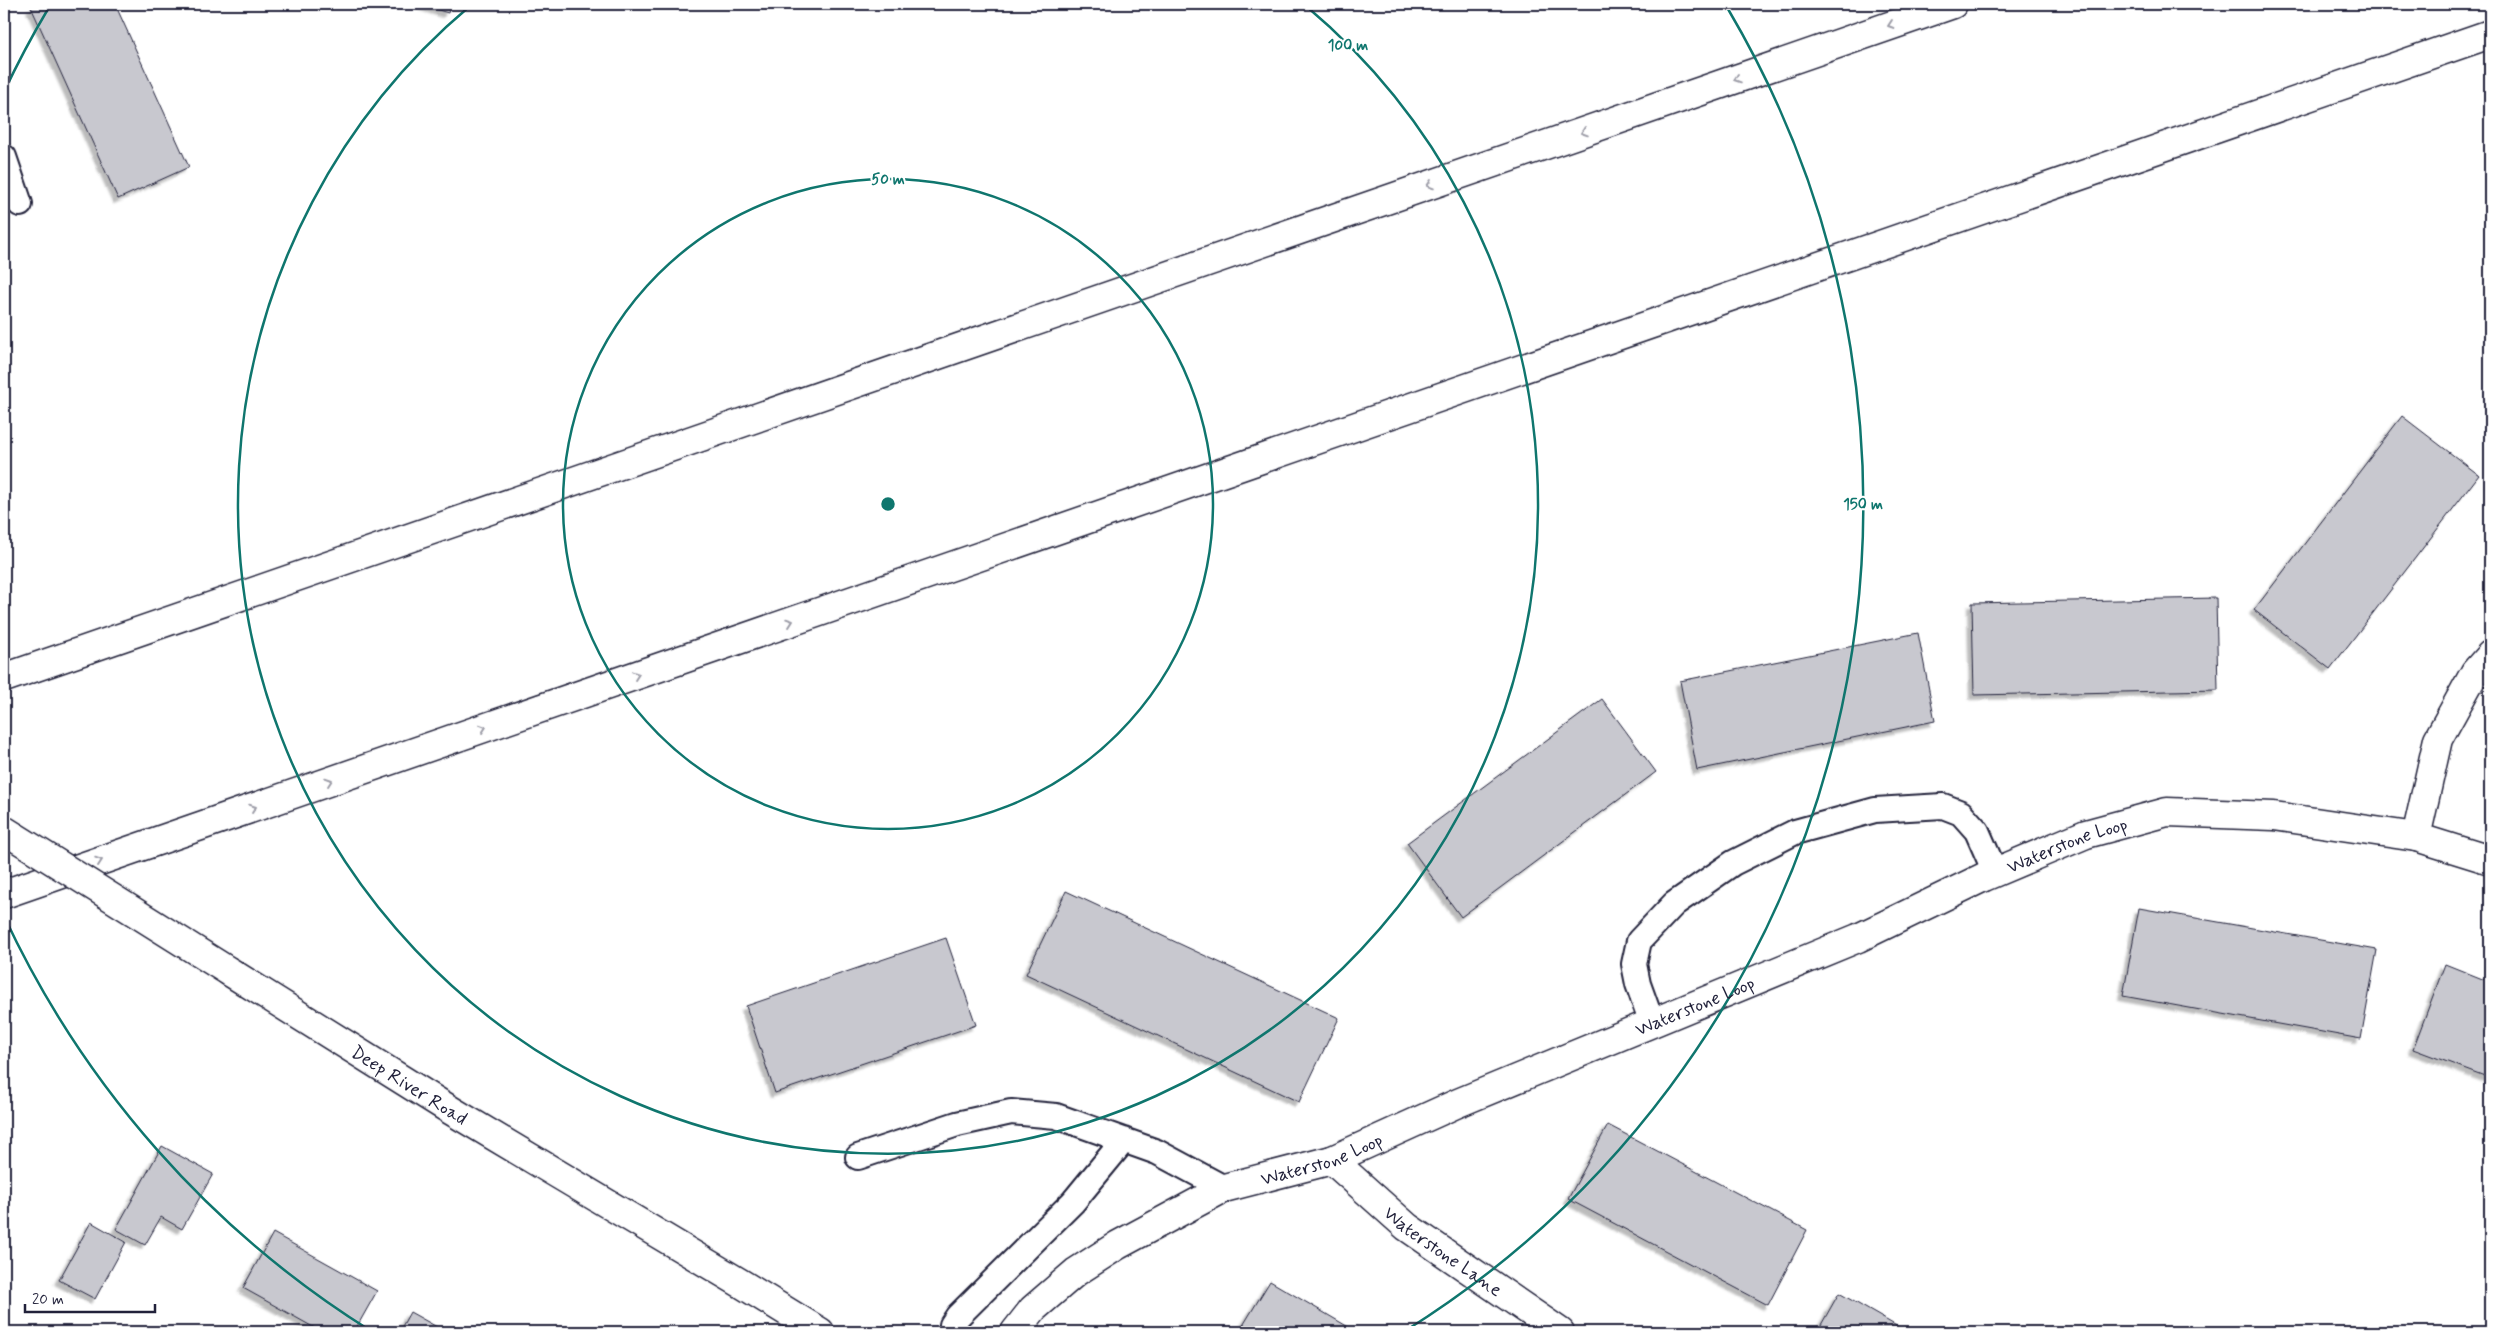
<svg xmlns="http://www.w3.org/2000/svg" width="2494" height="1336" viewBox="0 0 2494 1336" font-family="Mynerve,sans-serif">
	<defs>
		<filter id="shadow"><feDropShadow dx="-4.5" dy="4.5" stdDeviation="1" flood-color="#0004"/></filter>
	</defs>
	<rect width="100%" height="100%" fill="#fff"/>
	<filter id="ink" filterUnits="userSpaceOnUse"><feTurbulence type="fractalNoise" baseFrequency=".02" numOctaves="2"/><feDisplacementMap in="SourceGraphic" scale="10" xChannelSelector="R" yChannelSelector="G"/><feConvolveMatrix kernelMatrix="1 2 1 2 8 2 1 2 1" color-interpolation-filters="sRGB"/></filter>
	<g filter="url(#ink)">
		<path fill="#c8c8cf" stroke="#22223b" filter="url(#shadow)" d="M 38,4 L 115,4 L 189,167 L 118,199 L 31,7 Z
			M 419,4 L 451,4 L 448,13 Z
			M 2402,416 L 2479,475 L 2330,669 L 2254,610 Z
			M 2216,598 L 2218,690 L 1974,695 L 1972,603 Z
			M 1918,633 L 1935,721 L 1697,770 L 1680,681 Z
			M 1602,699 L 1656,772 L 1461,917 L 1407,843 Z
			M 1066,891 L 1339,1018 L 1299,1102 L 1026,974 Z
			M 2139,908 L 2377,950 L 2361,1039 L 2123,996 Z
			M 946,938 L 976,1025 L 775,1093 L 746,1006 Z
			M 2445,964 L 2490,982 L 2490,1078 L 2413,1049 Z
			M 1608,1125 L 1807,1230 L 1768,1305 L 1568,1199 Z
			M 162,1146 L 213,1174 L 182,1229 L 161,1217 L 145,1245 L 116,1229 Z
			M 91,1222 L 126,1242 L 95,1299 L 59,1280 Z
			M 273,1233 L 377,1291 L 354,1332 L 322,1332 L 243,1288 Z
			M 1270,1281 L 1357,1332 L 1239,1332 Z
			M 1839,1293 L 1907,1332 L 1817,1332 Z
			M 410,1312 L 446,1332 L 399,1332 Z"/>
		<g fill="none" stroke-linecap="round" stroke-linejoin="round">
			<g stroke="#22223b" stroke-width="28">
				<path id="lane" d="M 4,157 L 20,204
					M 1652,1023 L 1638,984 L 1634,964 L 1639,941 L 1674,904 L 1733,863 L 1795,832 L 1875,810 L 1943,806 L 1961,813 L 1977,831 L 1995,872
					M 858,1157 L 957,1124 L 1011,1112 L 1056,1116 L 1157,1152 L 1224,1188
					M 951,1332 L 952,1325 L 958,1316 L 1073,1202 L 1124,1140"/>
			</g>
			<g stroke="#22223b" stroke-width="31">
				<g id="street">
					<path d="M 2490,655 L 2475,672 L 2438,739 L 2416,837 L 2490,860"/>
					<path id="s1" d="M 1332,1160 L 1407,1227 L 1560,1332"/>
					<path id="s2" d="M 1015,1332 L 1033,1309 L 1076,1272 L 1118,1245 L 1224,1188 L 1332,1160 L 1458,1103 L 1858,938 L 1984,877 L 2086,834 L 2167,812 L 2274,816 L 2416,837"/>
				</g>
			</g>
			<g stroke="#22223b" stroke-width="31">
				<g id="secondary">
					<path id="s3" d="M 230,972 L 452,1111 L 742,1284 L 820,1332"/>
				</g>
			</g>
			<g stroke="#22223b" stroke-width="31">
				<path id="highway" d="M 4,678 L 1953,4
					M 4,894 L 2490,34"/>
			</g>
			<use href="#lane" stroke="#fff" stroke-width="24"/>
			<use href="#street" stroke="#fff" stroke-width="28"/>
			<use href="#secondary" stroke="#fff" stroke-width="28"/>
			<use href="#highway" stroke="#fff" stroke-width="28"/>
			<g stroke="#22223b" stroke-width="31" stroke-linecap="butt">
				<path id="secondary-bridge" d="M 4,830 L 230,972"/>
			</g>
			<use href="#secondary-bridge" stroke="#fff" stroke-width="28"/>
		</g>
		<defs><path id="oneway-chevron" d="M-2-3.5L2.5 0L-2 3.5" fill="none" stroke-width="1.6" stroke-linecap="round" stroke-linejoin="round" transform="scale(1.25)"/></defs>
		<g stroke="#9c9ca7">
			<use href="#oneway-chevron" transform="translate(1891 25) rotate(161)"/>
			<use href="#oneway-chevron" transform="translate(1737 79) rotate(161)"/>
			<use href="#oneway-chevron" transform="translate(1584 132) rotate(161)"/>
			<use href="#oneway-chevron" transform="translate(1430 185) rotate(161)"/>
			<use href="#oneway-chevron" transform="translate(790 622) rotate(-19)"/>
			<use href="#oneway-chevron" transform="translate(636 675) rotate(-19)"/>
			<use href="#oneway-chevron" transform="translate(483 728) rotate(-19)"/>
			<use href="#oneway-chevron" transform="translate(329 781) rotate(-19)"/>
			<use href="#oneway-chevron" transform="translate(253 808) rotate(-19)"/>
			<use href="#oneway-chevron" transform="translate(99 861) rotate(-19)"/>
		</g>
	</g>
	<g fill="none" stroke="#0f766e" stroke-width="2.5">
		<circle cx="888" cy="504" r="325"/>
		<path d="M1306 6A650 650 0 1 1 470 6"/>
		<path d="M371 1331A975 975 0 0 1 4 916M4 92A975 975 0 0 1 48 9M1728 9A975 975 0 0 1 1405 1331"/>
	</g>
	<g text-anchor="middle" stroke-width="4" stroke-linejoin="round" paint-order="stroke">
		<g font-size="19" fill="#22223b" stroke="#fff">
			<text dy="7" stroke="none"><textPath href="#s2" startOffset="1168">Waterstone Loop</textPath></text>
			<text dy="7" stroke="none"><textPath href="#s2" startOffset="762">Waterstone Loop</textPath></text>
			<text dy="7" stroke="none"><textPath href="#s3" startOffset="212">Deep River Road</textPath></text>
			<text dy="7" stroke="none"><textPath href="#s2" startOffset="358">Waterstone Loop</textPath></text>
			<text dy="7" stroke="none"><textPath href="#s1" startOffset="144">Waterstone Lane</textPath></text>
		</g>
	</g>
	<circle cx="888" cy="504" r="8" fill="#0f766e" stroke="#fff" stroke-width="2.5"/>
	<g font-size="15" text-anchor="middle" font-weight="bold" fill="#0f766e" stroke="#fff" stroke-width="4" stroke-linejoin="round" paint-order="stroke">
		<text x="1348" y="50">100 m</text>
		<text x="888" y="184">50 m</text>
		<text x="1863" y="509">150 m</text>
	</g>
	<rect width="2494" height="1336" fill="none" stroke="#fff" stroke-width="20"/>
	<rect x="10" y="10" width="2474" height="1316" fill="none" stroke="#22223b" stroke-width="2" filter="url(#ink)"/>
	<path d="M25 1304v8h130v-8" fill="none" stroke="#22223b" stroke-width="2.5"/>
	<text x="32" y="1304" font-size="15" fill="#22223b" stroke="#ffffff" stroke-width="4" paint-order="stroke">20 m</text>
</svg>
